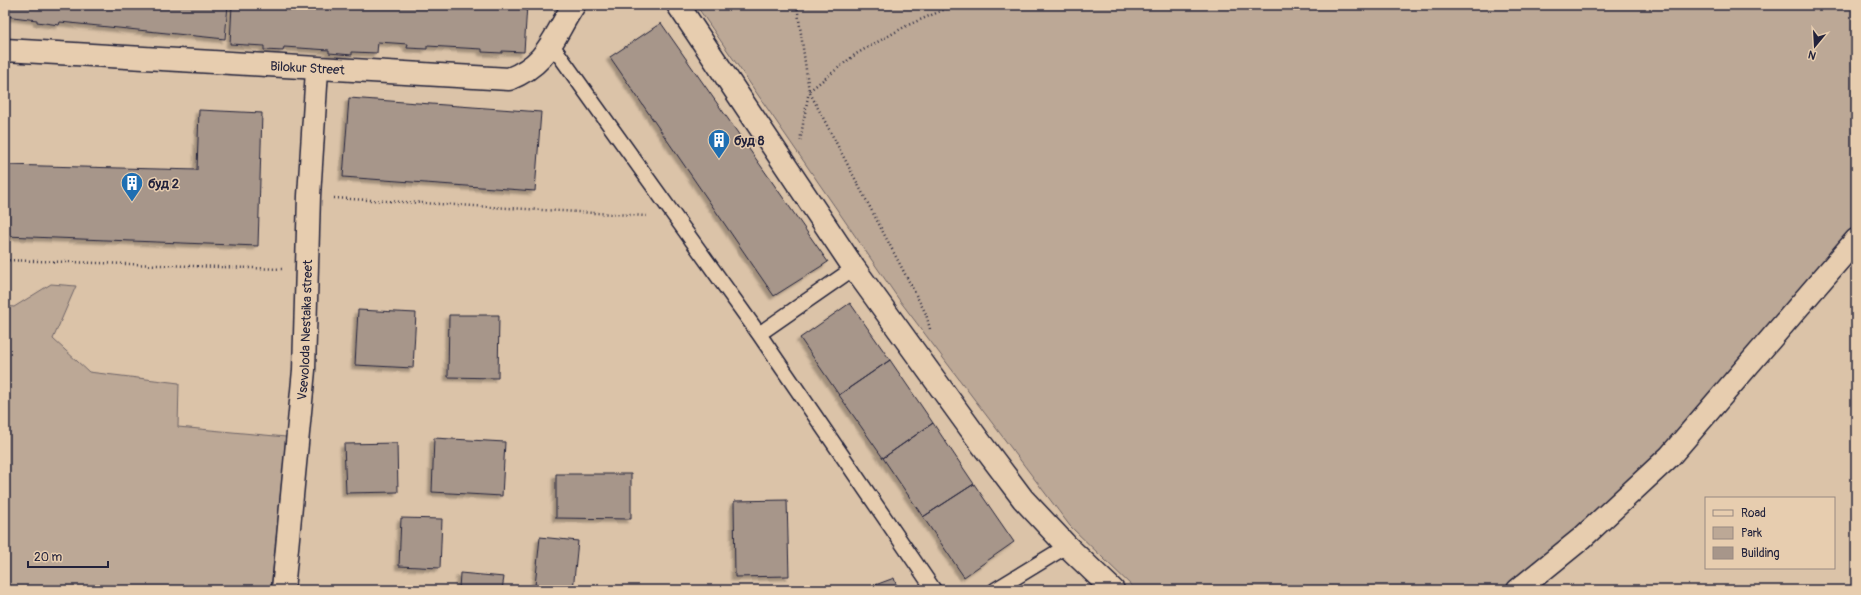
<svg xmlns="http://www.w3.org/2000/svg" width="1861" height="595" viewBox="0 0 1861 595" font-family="Pangolin,sans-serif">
	<defs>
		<filter id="shadow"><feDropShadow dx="-3.5" dy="3.5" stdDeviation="1" flood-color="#0004"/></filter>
	</defs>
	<rect width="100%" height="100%" fill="#dbc3a8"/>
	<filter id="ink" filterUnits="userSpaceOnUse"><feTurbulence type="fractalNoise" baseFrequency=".025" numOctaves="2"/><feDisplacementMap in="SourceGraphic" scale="8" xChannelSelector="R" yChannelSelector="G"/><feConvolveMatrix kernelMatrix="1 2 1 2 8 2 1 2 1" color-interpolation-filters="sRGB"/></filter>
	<g filter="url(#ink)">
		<path fill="#bca896" stroke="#6f6568" d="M 696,5 L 1856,5 L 1856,240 L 1670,456 L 1518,590 L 1136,590 L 1070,526 L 900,301 Z
			M 51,284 L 76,286 L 53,339 L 89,372 L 179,383 L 178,427 L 286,437 L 271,590 L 5,590 L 5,306 L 14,307 Z"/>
		<path fill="#a7968a" stroke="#22223b" filter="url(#shadow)" d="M 5,5 L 228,5 L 225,39 L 60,22 L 59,25 L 37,22 L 37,20 L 5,16 Z
			M 232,5 L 527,5 L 524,52 L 502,51 L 502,53 L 482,52 L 482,49 L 427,46 L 427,49 L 407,48 L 408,44 L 378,42 L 377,53 L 352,52 L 352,55 L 329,53 L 329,50 L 284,47 L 283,51 L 264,50 L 264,46 L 230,44 Z
			M 661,23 L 828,262 L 774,296 L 610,57 Z
			M 349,98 L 541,112 L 535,191 L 343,177 Z
			M 199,110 L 262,113 L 258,246 L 5,236 L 5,165 L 197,170 Z
			M 850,303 L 890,360 L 839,395 L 800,338 Z
			M 358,310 L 416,313 L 413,368 L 355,365 Z
			M 449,315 L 499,315 L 498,378 L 448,377 Z
			M 890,360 L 933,423 L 883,458 L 839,395 Z
			M 933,423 L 974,484 L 923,517 L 883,458 Z
			M 434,438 L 505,442 L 502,496 L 432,492 Z
			M 397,443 L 398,492 L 346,493 L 344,444 Z
			M 556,474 L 631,474 L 631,519 L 556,518 Z
			M 974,484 L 1014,542 L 964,577 L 923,517 Z
			M 787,500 L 789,576 L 735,577 L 734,501 Z
			M 401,518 L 442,519 L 440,568 L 399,566 Z
			M 540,537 L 578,541 L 573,590 L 535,586 Z
			M 460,573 L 504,577 L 502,590 L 459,590 Z
			M 894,578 L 898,590 L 862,590 Z"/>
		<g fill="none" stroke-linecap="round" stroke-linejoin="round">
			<g stroke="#22223b" stroke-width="17">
				<path id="lane" d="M 552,45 L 759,334 L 934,590
					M 759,334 L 854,268
					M 995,590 L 1067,546"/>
			</g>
			<g stroke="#22223b" stroke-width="25">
				<g id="street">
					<path d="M 678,5 L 854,268 L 980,442 L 1023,499 L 1067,546 L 1113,590"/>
					<path id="s1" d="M 5,50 L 509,79 C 549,63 552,38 574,5"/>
					<path id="s2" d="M 283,590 L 304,370 L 309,196 L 317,70"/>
				</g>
			</g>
			<g stroke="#22223b" stroke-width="25">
				<path id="secondary" d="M 1518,590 L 1582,538 L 1670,456 L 1856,240"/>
			</g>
			<path stroke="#22223b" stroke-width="2.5" stroke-dasharray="1 3" stroke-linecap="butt" d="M 789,5 L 798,7 L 818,5
				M 797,5 L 809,91 L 800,141
				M 334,198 L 648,216
				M 5,260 L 283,269
				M 930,329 L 926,314 L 809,91 L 856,54 L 908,25 L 955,5"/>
			<use href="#lane" stroke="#e7cdaf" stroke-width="14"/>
			<use href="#street" stroke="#e7cdaf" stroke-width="22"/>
			<use href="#secondary" stroke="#e7cdaf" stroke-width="22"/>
		</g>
	</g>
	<defs>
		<g id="building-pin" transform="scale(1.15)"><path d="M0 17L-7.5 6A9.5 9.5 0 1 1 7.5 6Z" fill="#1f6fb2" stroke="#e7cdaf"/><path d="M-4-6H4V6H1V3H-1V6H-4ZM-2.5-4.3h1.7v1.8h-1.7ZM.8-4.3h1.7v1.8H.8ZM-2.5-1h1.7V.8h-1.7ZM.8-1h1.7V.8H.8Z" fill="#fff"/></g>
	</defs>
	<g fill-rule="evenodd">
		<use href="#building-pin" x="719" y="140"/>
		<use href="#building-pin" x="132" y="183"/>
	</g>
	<g text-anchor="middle" stroke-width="3" stroke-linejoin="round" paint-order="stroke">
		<g font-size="13" fill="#22223b" stroke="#e7cdaf">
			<text dy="5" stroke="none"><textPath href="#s1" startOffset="303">Bilokur Street</textPath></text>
			<text dy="5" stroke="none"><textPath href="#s2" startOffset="261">Vsevoloda Nestaika street</textPath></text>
		</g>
		<g font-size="13" font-weight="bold" fill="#22223b" stroke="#e7cdaf" text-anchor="start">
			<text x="734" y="145">буд 8</text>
			<text x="148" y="188">буд 2</text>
		</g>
	</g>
	<rect width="1861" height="595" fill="none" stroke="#e7cdaf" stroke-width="20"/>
	<rect x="10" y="10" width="1841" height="575" fill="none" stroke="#22223b" stroke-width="1.5" filter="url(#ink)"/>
	<rect x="1705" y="497" width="130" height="72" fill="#e7cdaf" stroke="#988981"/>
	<rect x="1713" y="510" width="20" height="6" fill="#e7cdaf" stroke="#988981"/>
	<text x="1741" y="517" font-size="12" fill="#22223b">Road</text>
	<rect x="1713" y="527" width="20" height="12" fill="#bca896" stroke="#988981"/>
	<text x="1741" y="537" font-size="12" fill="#22223b">Park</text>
	<rect x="1713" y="547" width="20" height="12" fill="#a7968a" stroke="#988981"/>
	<text x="1741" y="557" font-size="12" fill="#22223b">Building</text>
	<g transform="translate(1815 46) rotate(198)" stroke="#e7cdaf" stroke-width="3" paint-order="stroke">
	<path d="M0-3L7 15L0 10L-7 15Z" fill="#22223b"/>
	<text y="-6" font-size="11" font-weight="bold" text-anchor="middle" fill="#22223b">N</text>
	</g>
	<path d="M28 561v6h80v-6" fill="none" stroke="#22223b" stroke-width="2"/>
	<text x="34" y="561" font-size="12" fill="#22223b" stroke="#e7cdaf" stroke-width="3" paint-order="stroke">20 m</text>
</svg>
